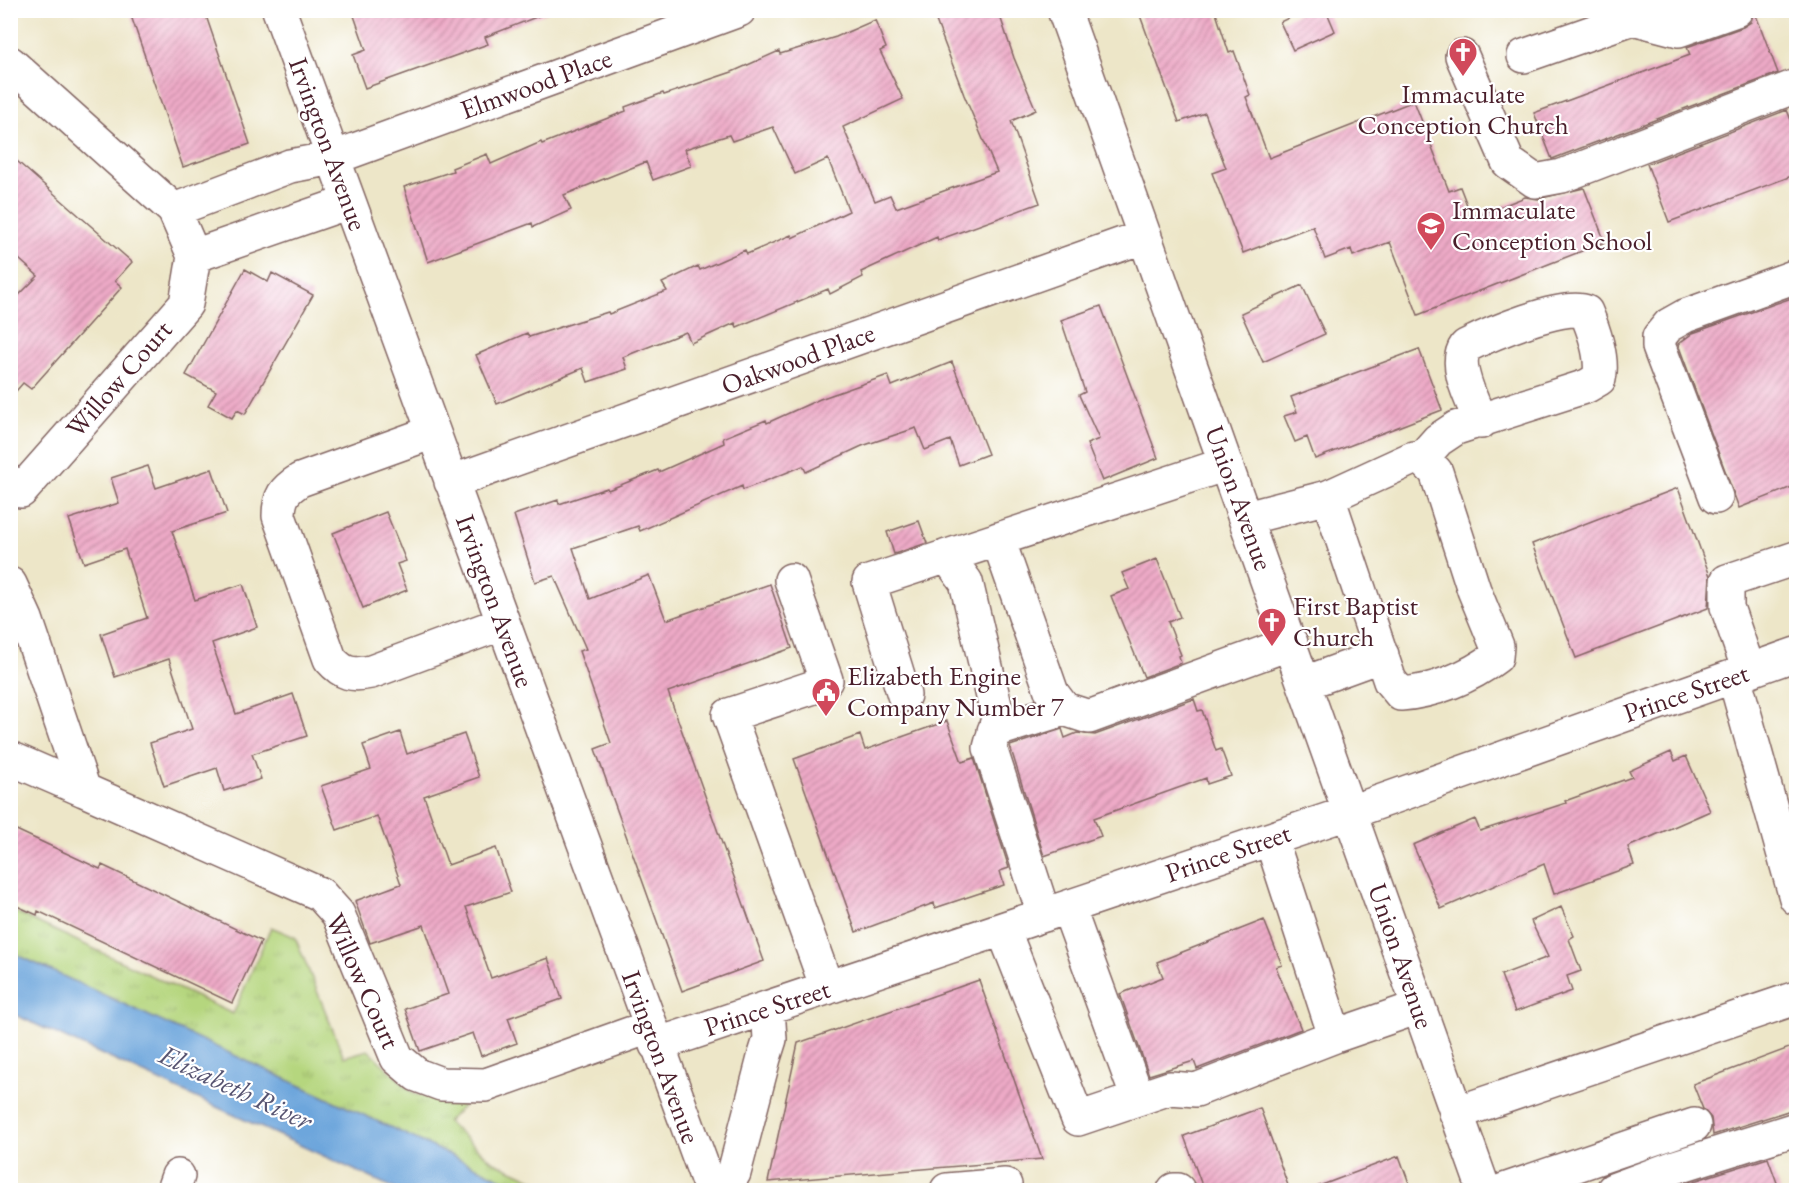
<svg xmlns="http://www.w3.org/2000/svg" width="1807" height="1201" viewBox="0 0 1807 1201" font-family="'EB Garamond',serif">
	<defs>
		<pattern id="grass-tufts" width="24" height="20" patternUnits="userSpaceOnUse" patternTransform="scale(1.5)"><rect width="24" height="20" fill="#b5d67e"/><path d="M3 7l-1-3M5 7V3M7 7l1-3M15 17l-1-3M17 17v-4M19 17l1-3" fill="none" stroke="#9db76d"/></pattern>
		<pattern id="building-hatch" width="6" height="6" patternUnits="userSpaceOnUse" patternTransform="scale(1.5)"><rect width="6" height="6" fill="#eeaac7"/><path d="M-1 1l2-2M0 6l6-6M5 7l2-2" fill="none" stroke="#c38aa2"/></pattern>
	</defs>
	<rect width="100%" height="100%" fill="#fff"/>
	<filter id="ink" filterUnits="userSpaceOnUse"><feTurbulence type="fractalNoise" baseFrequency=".0167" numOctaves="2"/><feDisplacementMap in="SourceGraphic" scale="12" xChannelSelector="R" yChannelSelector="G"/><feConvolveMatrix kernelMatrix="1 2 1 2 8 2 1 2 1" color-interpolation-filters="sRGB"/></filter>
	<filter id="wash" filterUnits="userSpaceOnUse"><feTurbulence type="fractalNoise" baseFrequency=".008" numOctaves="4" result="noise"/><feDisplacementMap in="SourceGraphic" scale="24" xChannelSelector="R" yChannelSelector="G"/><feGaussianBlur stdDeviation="1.35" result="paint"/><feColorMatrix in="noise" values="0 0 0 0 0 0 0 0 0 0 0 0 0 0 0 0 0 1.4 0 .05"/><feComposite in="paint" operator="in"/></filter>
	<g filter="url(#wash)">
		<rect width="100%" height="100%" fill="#ede6c8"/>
		<path fill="url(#grass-tufts)" stroke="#807a54" stroke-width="1.5" d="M 11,910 L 233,1014 L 271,927 L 295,937 L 344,1057 L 368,1050 L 414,1094 L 464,1105 L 447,1122 L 492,1161 L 556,1190 L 526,1190 L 11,952 Z"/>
		<path fill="#6da6dc" stroke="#5c6284" stroke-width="1.5" d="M 11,952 L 526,1190 L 398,1190 L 11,1013 Z"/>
		<g id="blocks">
			<path fill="url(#building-hatch)" d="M 129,10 L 204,10 L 250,144 L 183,167 Z
				M 352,10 L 549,10 L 549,12 L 485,37 L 488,44 L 365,88 L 353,55 L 366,50 Z
				M 932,10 L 998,10 L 1014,58 L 1036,110 L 1011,121 L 1040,203 L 938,240 L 937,237 L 861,272 L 863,277 L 830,294 L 828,289 L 737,327 L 735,323 L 691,343 L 686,332 L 623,357 L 627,369 L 588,382 L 583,368 L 497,404 L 476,355 L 527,333 L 529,337 L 608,312 L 609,314 L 667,291 L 662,283 L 698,266 L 700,270 L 745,250 L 747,254 L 791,235 L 792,238 L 849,211 L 828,159 L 795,174 L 773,127 L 732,141 L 729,135 L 685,149 L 691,166 L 653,180 L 646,162 L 564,195 L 571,210 L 533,227 L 532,223 L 428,262 L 404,187 L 453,171 L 452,168 L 487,154 L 491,164 L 541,142 L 542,144 L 626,111 L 625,107 L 663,93 L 664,95 L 732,72 L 779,51 L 780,54 L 836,37 L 875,20 L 886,48 L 880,51 L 903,99 L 843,127 L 875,201 L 890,195 L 896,208 L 997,172 L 964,95 Z
				M 1138,10 L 1215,10 L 1229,53 L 1234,51 L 1250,95 L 1246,97 L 1269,158 L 1414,101 L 1449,191 L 1460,187 L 1472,218 L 1525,197 L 1538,199 L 1584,188 L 1605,242 L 1418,315 L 1390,242 L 1353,256 L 1351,249 L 1325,259 L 1313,226 L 1243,253 L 1212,173 L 1226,168 L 1205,113 L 1179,122 Z
				M 1305,10 L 1326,10 L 1335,31 L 1293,50 L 1280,22 Z
				M 1754,10 L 1778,73 L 1552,159 L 1534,113 L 1690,55 L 1687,47 L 1743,27 L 1751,22 Z
				M 1787,110 L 1797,135 L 1797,174 L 1669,222 L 1647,164 Z
				M 10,155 L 132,262 L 115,281 L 122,287 L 31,389 L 23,383 L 10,398 L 10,304 L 38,276 L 10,251 Z
				M 245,269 L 268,282 L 272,273 L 313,295 L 245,414 L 237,410 L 232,418 L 208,405 L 216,391 L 186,375 Z
				M 1302,285 L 1325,334 L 1263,362 L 1241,313 Z
				M 1797,296 L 1797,485 L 1739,508 L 1678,344 L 1693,333 Z
				M 1101,306 L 1158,458 L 1102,481 L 1087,444 L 1099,439 L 1079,395 L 1085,392 L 1061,320 Z
				M 1419,349 L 1442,410 L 1315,459 L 1307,437 L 1295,442 L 1284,416 L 1297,412 L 1291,397 Z
				M 952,362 L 988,454 L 959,465 L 950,440 L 925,450 L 916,428 L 862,446 L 806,472 L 803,466 L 743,490 L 742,486 L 640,531 L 638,526 L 573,548 L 590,599 L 649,575 L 666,620 L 770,584 L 792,648 L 668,692 L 764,961 L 682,991 L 595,749 L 611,743 L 579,651 L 586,649 L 554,576 L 535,582 L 514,515 L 558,500 L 559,504 L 607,488 L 608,490 L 658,470 L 659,472 L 724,443 L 723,438 L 766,420 L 767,423 L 820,399 L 888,375 L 892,386 Z
				M 148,466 L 156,488 L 212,469 L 227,513 L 172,531 L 195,600 L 243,584 L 257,627 L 212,643 L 236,714 L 293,694 L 307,736 L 252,754 L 261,779 L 224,791 L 217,768 L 164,786 L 150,743 L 192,729 L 169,659 L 115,677 L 101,634 L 147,618 L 125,549 L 84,563 L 69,519 L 119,503 L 111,478 Z
				M 1678,488 L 1710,576 L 1708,608 L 1576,658 L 1532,544 Z
				M 386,512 L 406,561 L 397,564 L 407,590 L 363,608 L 333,533 Z
				M 919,521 L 927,543 L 894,554 L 887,532 Z
				M 1157,559 L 1180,617 L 1168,622 L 1181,655 L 1179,656 L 1181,663 L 1144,677 L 1111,596 L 1129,589 L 1122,573 Z
				M 1194,699 L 1198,711 L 1202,710 L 1216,751 L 1221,749 L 1231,776 L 1207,784 L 1206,778 L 1094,818 L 1101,836 L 1044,856 L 1010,746 L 1062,729 L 1065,738 L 1077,733 L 1095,735 Z
				M 947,721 L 962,762 L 974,758 L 1009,868 L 1000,871 L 1004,885 L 935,908 L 934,903 L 856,932 L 794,759 L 860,735 L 865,750 Z
				M 400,732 L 407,754 L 464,734 L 479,777 L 424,796 L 448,865 L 496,848 L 511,892 L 466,907 L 491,978 L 548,958 L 562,999 L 508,1018 L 517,1043 L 481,1056 L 473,1033 L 420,1051 L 405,1009 L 448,994 L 424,925 L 370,943 L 355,901 L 401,884 L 377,816 L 337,830 L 321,786 L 371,769 L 363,745 Z
				M 1671,752 L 1675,761 L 1686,756 L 1710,811 L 1628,847 L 1634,865 L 1554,894 L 1544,864 L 1441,909 L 1413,845 L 1475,819 L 1480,831 L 1566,803 L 1565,801 L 1632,777 L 1629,771 Z
				M 10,827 L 100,869 L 102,865 L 261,941 L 232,1003 L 38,911 L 37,915 L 10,903 Z
				M 1561,907 L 1574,936 L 1569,939 L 1581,971 L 1567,976 L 1572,991 L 1515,1012 L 1501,975 L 1548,957 L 1531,921 Z
				M 1264,920 L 1282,965 L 1276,967 L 1301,1029 L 1197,1069 L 1194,1061 L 1149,1075 L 1120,994 L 1163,977 L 1157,962 Z
				M 979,980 L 1042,1159 L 768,1182 L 798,1043 Z
				M 1797,1045 L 1797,1108 L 1713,1135 L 1711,1118 L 1703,1109 L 1693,1084 Z
				M 1260,1108 L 1290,1191 L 1204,1191 L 1184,1136 Z
				M 1399,1156 L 1412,1191 L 1315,1191 L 1314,1188 Z
				M 1768,1158 L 1780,1191 L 1666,1191 L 1681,1185 Z"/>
		</g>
	</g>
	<g filter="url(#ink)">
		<use href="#blocks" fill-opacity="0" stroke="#836562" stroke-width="1.5"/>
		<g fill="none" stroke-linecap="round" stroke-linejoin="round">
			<g stroke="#836562" stroke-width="36">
				<path id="minor" d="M 279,10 L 711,1190
					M 1064,10 L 1484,1190
					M 1462,56 L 1508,162 L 1535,181 L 1562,176 L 1796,86
					M 1524,56 L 1633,18 L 1679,30 L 1736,10
					M 10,63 L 174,210 L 194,256 L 186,304 L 21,491 L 10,482
					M 174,210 L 290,166 L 333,158 L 739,10
					M 194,256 L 349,202
					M 433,432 L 300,480 C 284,490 279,497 279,516 L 330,659 C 343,674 352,676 371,672 L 503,623
					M 1422,458 L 1438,440 L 1456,428 L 1587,386 L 1599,379 C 1604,359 1594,331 1586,312 C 1564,302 1488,335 1466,346 C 1452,365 1473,402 1481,422
					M 451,482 L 1145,236
					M 1716,497 L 1659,347 L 1659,337 L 1669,325 L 1685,316 L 1796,276
					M 1246,518 L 1328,497 L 1413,458 L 1422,458 L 1436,472 L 1474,590 L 1497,646 L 1496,657 C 1470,677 1433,692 1401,694 L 1390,681 L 1328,497
					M 998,539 L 1052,693 L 1064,709 L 1089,717 L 1291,643
					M 947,556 L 966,582 L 998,718 L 990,748 L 1044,915
					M 791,580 L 826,680 L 820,685 L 729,715 L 827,988
					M 10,584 L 26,619 L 84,790 L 10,758
					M 1749,671 L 1727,607 L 1727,581 L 1796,558
					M 1734,676 L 1796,898
					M 1305,683 L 1382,655
					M 904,695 L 869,582 L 1226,464
					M 994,731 L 1064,709
					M 84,790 L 320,894 L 338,914 L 397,1058 L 417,1075 L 441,1084 L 486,1085 L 649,1027
					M 1271,839 L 1335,1036
					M 1068,907 L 1138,1099
					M 1003,929 L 1078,1119 L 1170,1088 L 1196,1090 L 1335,1036 L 1419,1007
					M 656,1045 L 1351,812 L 1796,654
					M 1456,1113 L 1796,998
					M 173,1190 L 178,1176
					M 721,1190 L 734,1173 L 764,1058 L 770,1039 L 768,1008
					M 947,1190 L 1005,1185
					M 1174,1190 L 1178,1190
					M 1504,1190 L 1694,1125
					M 1613,1190 L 1675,1167 L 1796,1129"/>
			</g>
			<use href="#minor" stroke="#fff" stroke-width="33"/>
		</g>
	</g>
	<defs>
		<g id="church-pin" transform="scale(1.5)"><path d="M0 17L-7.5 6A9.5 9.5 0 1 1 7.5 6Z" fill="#d1495b" stroke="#fff"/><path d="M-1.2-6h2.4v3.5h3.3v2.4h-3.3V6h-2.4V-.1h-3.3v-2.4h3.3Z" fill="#fff"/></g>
		<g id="school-pin" transform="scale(1.5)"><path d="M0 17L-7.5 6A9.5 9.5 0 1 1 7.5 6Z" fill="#d1495b" stroke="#fff"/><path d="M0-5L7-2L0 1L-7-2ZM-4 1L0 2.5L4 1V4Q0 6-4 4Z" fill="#fff"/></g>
		<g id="civic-pin" transform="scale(1.5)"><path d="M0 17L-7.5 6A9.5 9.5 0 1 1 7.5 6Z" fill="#d1495b" stroke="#fff"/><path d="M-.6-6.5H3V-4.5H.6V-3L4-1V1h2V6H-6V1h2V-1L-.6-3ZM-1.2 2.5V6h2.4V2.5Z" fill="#fff"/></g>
	</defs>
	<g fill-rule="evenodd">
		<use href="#church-pin" x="1463" y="52"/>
		<use href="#school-pin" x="1431" y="226"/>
		<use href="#church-pin" x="1272" y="622"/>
		<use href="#civic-pin" x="826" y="692"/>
	</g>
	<g text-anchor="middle" stroke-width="4.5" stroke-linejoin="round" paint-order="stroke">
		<g font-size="27" fill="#4a1f2b" stroke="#fff">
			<text transform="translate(536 84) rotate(-20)" y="9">Elmwood Place</text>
			<text transform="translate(328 144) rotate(70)" y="9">Irvington Avenue</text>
			<text transform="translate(798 359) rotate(-20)" y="9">Oakwood Place</text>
			<text transform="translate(119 379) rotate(-49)" y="9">Willow Court</text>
			<text transform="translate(1239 498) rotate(70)" y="9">Union Avenue</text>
			<text transform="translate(495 601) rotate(70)" y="9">Irvington Avenue</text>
			<text transform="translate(1686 693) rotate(-19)" y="9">Prince Street</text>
			<text transform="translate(1228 853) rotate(-19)" y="9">Prince Street</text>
			<text transform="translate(1401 956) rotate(71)" y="9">Union Avenue</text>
			<text transform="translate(363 981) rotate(66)" y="9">Willow Court</text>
			<text transform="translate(767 1008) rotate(-18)" y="9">Prince Street</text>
			<text transform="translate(661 1057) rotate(70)" y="9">Irvington Avenue</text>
		</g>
		<g font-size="27" fill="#4a1f2b" stroke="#fff" text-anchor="start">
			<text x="1463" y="103" text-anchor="middle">Immaculate<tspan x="1463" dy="31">Conception Church</tspan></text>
			<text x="1452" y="219">Immaculate<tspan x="1452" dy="31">Conception School</tspan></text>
			<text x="1293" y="615">First Baptist<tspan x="1293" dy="31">Church</tspan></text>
			<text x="847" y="685">Elizabeth Engine<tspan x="847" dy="31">Company Number 7</tspan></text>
		</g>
		<g font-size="28" font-style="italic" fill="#585572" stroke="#fff">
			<text transform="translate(236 1087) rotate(25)" y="10">Elizabeth River</text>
		</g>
	</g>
	<rect width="1807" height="1201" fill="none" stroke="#fff" stroke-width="36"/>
</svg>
